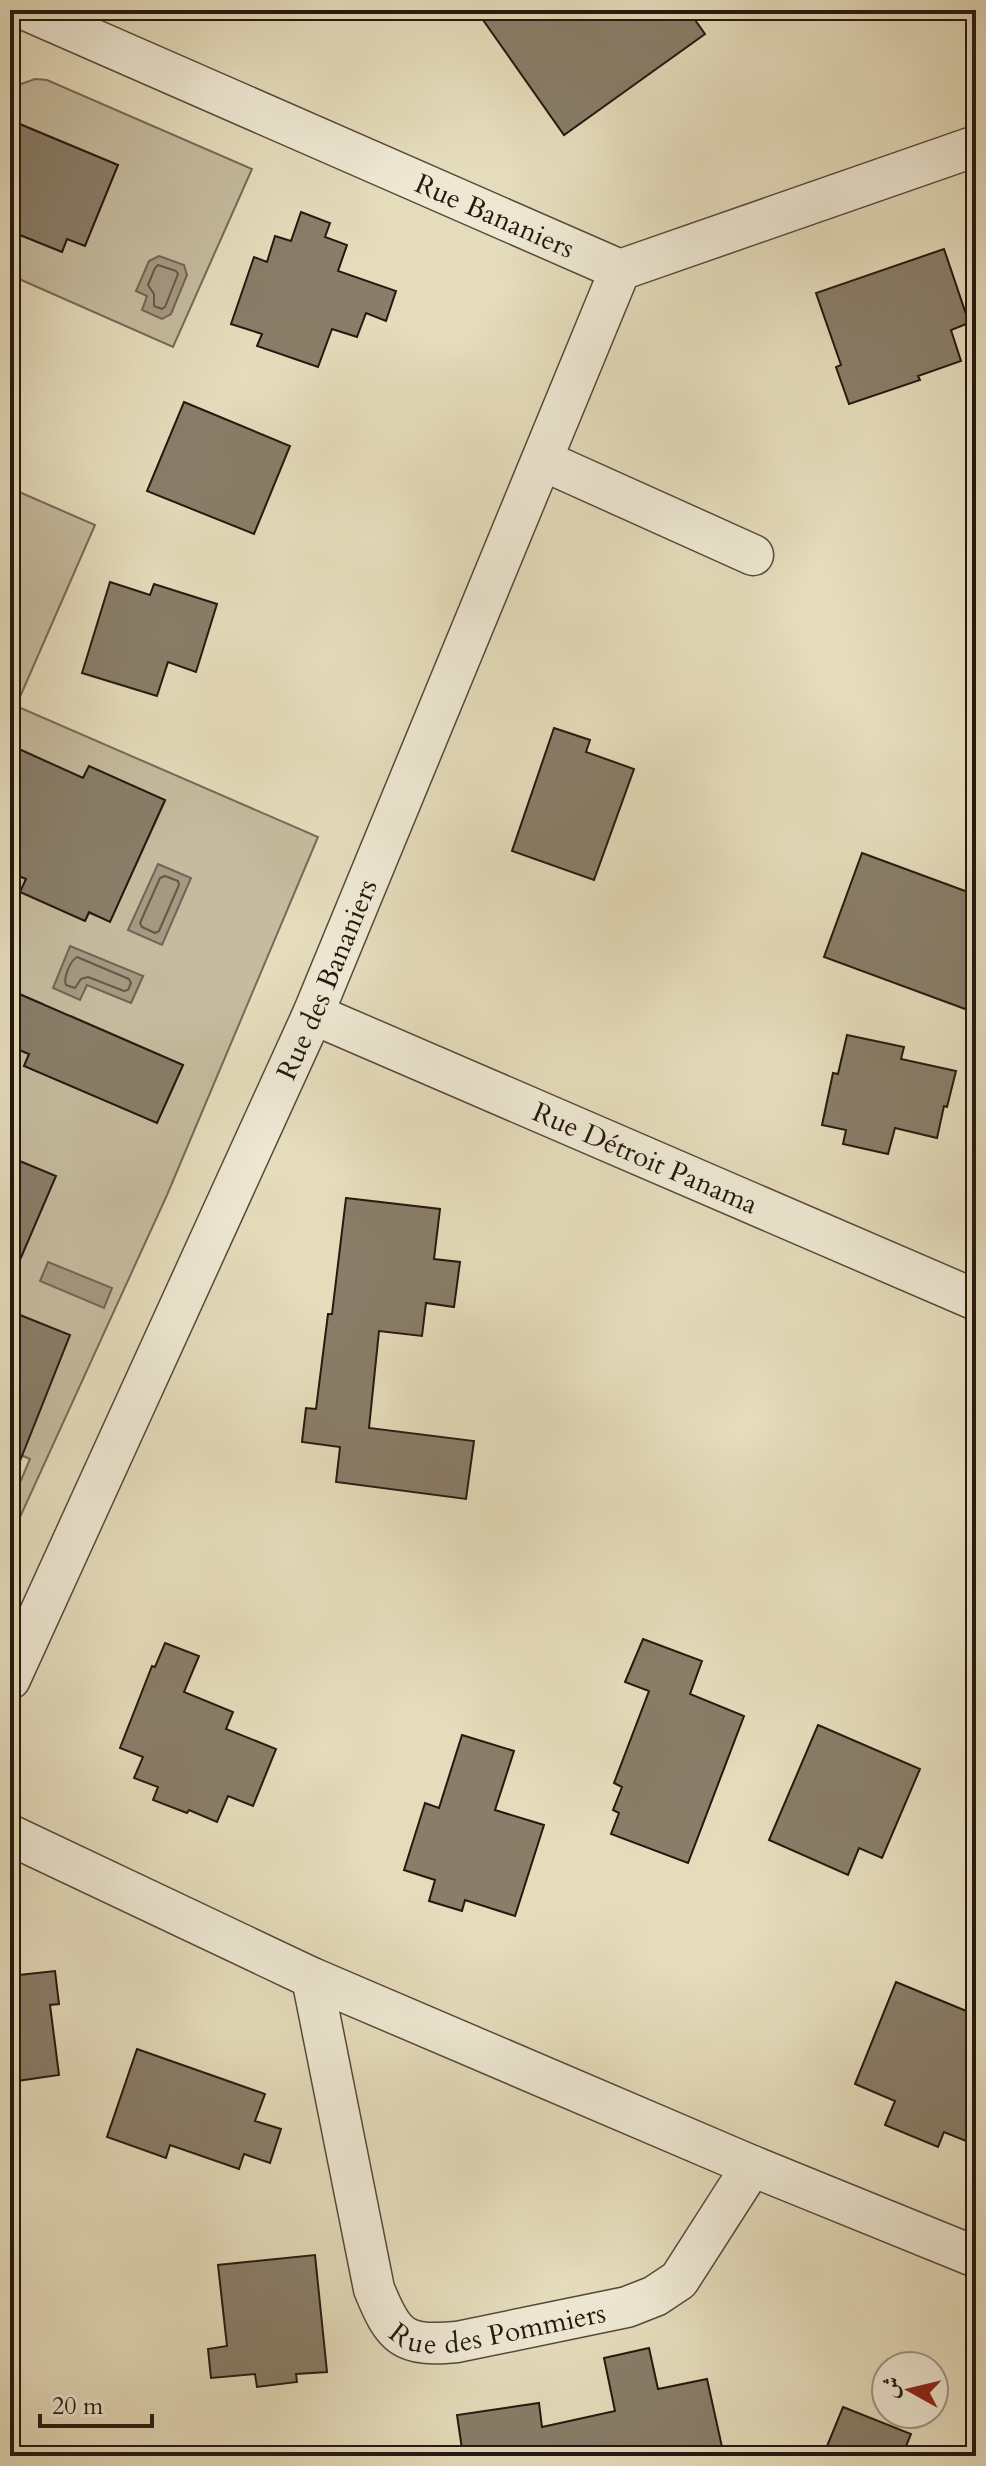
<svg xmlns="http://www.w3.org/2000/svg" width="986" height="2466" viewBox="0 0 986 2466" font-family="Cardo,Amiri,serif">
	<rect width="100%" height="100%" fill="#e5dcbb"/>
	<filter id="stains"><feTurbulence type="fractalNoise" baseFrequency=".0025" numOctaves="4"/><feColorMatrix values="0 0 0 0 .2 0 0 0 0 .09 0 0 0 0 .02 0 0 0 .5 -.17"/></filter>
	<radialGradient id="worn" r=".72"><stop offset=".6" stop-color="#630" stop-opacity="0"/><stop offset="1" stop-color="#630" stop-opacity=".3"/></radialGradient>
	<path fill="#c5bb9e" stroke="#766a57" stroke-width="2" fill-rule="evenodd" d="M 35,79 L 47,80 L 252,169 L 173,347 L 10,275 L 10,231 L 62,252 L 67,239 L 118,165 L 13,121 L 10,127 L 10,88 Z
		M 10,488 L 95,525 L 16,706 L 318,837 L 167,1195 L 10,1539 L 10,1506 L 30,1459 L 10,1450 L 10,1253 L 21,1257 L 55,1177 L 10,1157 L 10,1046 L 29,1054 L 25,1066 L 157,1123 L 183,1065 L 71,1016 L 37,1020 L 43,1004 L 10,990 L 10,872 L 26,879 L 21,892 L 85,921 L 89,913 L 110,921 L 165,801 L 89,766 L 83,778 L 10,745 ZM 143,976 L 131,1003 L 86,984 Z"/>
	<path fill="#a49981" stroke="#726554" stroke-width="2" d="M 159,256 L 184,265 L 187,275 L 171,314 L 162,319 L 142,310 L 147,296 L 136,291 L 149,261 Z
		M 158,864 L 191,878 L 162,945 L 128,930 Z
		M 70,946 L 143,976 L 131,1003 L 87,985 L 80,1000 L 53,988 Z
		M 48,1262 L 112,1288 L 104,1308 L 40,1281 Z"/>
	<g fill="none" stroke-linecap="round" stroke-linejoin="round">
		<path stroke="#655848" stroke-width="2" d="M 158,265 L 176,271 L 178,274 L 165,307 L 162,309 L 154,306 L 154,294 L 148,285 L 155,268 Z
			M 165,876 L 178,881 L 179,885 L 159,931 L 155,933 L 142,927 L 140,923 L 160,878 Z
			M 77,957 L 129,979 L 131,983 L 128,990 L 124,991 L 88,977 L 81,979 L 75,988 L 66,985 C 63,978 70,961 77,957 Z"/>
	</g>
	<path fill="#897e69" stroke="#261810" stroke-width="2" d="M 476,10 L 688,10 L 705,34 L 564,135 Z
		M 10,120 L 118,165 L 85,246 L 67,239 L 62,252 L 10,231 Z
		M 301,212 L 330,223 L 325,237 L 347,245 L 338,271 L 396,291 L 386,321 L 366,313 L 357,337 L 332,329 L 318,367 L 257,346 L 262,334 L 231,324 L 254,257 L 267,262 L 275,236 L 291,241 Z
		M 944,249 L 969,323 L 951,330 L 961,361 L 918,376 L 920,380 L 849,404 L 836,367 L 841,365 L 816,293 Z
		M 184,402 L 290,446 L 254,534 L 147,491 Z
		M 110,582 L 150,595 L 154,584 L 217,604 L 196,672 L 168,662 L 157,696 L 82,673 Z
		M 554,728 L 590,740 L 586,752 L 634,769 L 594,880 L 512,851 Z
		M 10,745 L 83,778 L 89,766 L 165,800 L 110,922 L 89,912 L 85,921 L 20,892 L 26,879 L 10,872 Z
		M 862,853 L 976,895 L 976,1013 L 824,957 Z
		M 10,990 L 183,1065 L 157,1123 L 24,1066 L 29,1054 L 10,1046 Z
		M 847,1035 L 904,1047 L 901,1059 L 956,1071 L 947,1107 L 944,1106 L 937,1138 L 895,1128 L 888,1154 L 843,1144 L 846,1130 L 822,1125 L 833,1073 L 838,1074 Z
		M 10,1157 L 56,1176 L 10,1283 Z
		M 346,1198 L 440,1209 L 434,1259 L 460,1262 L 454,1307 L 426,1303 L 422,1336 L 379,1331 L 369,1428 L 474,1441 L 466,1499 L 336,1482 L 340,1447 L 302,1442 L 306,1408 L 316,1409 L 328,1314 L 332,1314 Z
		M 10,1311 L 70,1335 L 12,1481 L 10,1481 Z
		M 643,1639 L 702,1661 L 690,1694 L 744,1716 L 688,1863 L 611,1834 L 619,1813 L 613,1810 L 622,1787 L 614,1783 L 649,1691 L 625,1682 Z
		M 165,1643 L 199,1656 L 184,1692 L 233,1712 L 226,1729 L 276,1749 L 253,1806 L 228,1796 L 217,1822 L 189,1810 L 187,1813 L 153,1800 L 158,1787 L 134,1778 L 143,1757 L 120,1748 L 152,1666 L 155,1667 Z
		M 818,1725 L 920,1769 L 882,1858 L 859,1848 L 848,1875 L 769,1840 Z
		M 462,1735 L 514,1751 L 495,1810 L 544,1825 L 515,1916 L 465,1900 L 462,1911 L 429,1901 L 435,1880 L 404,1870 L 425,1803 L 439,1808 Z
		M 55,1971 L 59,2004 L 50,2005 L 59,2075 L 10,2082 L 10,1976 Z
		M 896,1982 L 976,2015 L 976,2145 L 944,2132 L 938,2147 L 885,2125 L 895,2101 L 855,2084 Z
		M 137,2049 L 265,2094 L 255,2121 L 281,2129 L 270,2163 L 244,2154 L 239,2169 L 170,2145 L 166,2158 L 107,2137 Z
		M 315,2255 L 327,2372 L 296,2374 L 297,2382 L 257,2387 L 255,2374 L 211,2378 L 208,2349 L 227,2346 L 218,2265 Z
		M 649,2348 L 658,2389 L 707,2379 L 724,2456 L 463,2456 L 457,2415 L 539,2403 L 542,2427 L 615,2411 L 604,2358 Z
		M 843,2407 L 911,2434 L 902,2456 L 823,2456 Z"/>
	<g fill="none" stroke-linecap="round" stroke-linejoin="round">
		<g stroke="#56493b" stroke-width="43">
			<g id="minor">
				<path id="s1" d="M 26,10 L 620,270 L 976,146"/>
				<path d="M 542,460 L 753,555"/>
				<path id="s2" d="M 313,1014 L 976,1300"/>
				<path id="s3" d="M 10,1679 L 313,1014 L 620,270"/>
				<path d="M 10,1835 L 312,1978 L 752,2166 L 976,2257"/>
				<path id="s4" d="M 312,1978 L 374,2289 C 394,2338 403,2347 457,2342 L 627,2307 L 655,2296 L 679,2280 L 752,2166"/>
			</g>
		</g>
		<use href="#minor" stroke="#eee8d3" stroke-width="40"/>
	</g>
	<g text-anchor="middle" stroke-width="6" stroke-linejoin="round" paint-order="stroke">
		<g font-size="28" fill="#261810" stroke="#eee8d3">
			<text dy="10" stroke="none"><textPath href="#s1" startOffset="512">Rue Bananiers</textPath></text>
			<text dy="10" stroke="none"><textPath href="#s3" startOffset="768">Rue des Bananiers</textPath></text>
			<text dy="10" stroke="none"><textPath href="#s2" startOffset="362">Rue Détroit Panama</textPath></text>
			<text dy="10" stroke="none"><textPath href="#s4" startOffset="470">Rue des Pommiers</textPath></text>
		</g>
	</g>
	<rect width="986" height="2466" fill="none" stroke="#e5dcbb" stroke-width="40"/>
	<rect x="12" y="12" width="962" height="2442" fill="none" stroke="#261810" stroke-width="4"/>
	<rect x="20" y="20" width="946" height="2426" fill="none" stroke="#261810" stroke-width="2"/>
	<g transform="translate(910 2390) rotate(278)"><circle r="38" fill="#eee8d3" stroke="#9e9585" stroke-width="2"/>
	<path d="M0-6L14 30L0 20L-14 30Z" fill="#8f2418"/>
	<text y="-12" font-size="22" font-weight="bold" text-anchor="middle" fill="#261810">ش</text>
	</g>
	<path d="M40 2414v12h112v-12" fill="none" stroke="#261810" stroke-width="4"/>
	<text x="52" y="2414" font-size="24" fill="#261810" stroke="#eee8d3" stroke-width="6" paint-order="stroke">20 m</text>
	<rect width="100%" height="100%" filter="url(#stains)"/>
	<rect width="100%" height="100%" fill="url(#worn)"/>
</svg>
